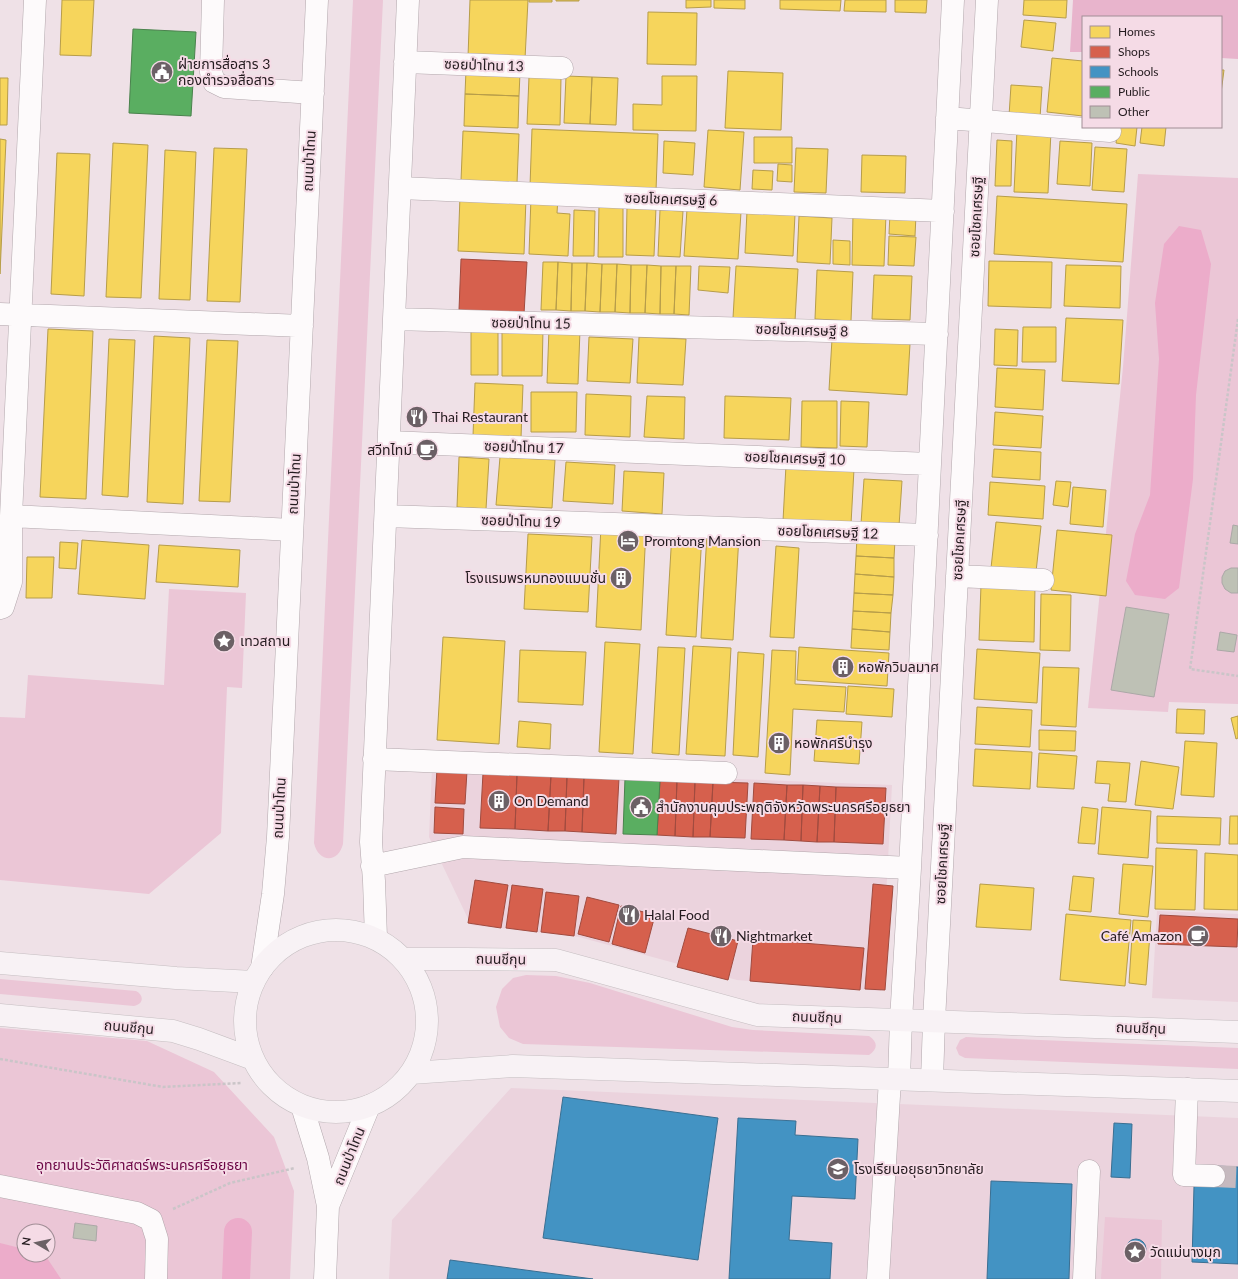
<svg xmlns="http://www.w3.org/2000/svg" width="1238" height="1279" viewBox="0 0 1238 1279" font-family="Lato,'Noto Sans Thai',sans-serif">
	<rect width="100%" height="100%" fill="#efe1e7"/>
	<path fill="#ebd3dd" d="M 432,767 L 892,785 L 881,991 L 737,980 L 579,937 L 471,925 L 429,837 Z
		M 1157,911 L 1238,914 L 1238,1002 L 1152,998 Z
		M 511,1088 L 1238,1118 L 1238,1279 L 389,1279 L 392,1220 Z"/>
	<path fill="#ebc6d6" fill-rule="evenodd" d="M 353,0 L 383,0 L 343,844 C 338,864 318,862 314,843 Z
		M 1138,174 L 1238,178 L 1238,704 L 1169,702 L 1168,712 L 1088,708 L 1123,367 Z
		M 169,589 L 246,593 L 242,688 L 227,687 L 221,833 L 149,894 L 0,880 L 0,717 L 25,718 L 28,675 L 164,685 Z
		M 526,975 L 556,976 L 590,983 L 732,1027 L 753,1030 L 869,1036 C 878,1042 878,1049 869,1055 L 523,1044 L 509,1038 L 500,1027 L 496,1007 L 502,989 L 513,978 Z
		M 0,979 L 136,991 C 144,995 144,1004 134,1006 L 0,994 Z
		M 0,1028 L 147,1041 L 214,1072 L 274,1137 L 294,1191 L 290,1279 L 0,1279 ZM 24,1231 L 48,1231 L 48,1255 L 24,1255 Z
		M 966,1037 L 1238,1048 L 1238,1069 L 965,1058 L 959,1055 L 956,1048 L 960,1040 Z
		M 1105,1217 L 1162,1220 L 1161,1279 L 1101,1279 Z"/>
	<path fill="#e8b4cc" d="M 1073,0 L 1238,0 L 1238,59 L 1221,58 L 1221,17 L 1083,17 L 1083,52 L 1070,52 Z"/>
	<path fill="#ecacca" d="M 1179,226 L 1201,230 L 1211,264 L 1196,395 L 1193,479 L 1179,588 L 1165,599 L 1135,595 L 1126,581 L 1135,534 L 1150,495 L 1159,359 L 1155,303 L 1164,244 Z
		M 0,1243 L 24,1249 L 24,1255 L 45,1255 L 61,1279 L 0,1279 Z"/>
	<path fill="#f6d55c" stroke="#b79d4a" d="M 62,0 L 94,0 L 91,56 L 60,55 Z
		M 470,0 L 528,0 L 525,59 L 468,57 Z
		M 529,0 L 552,0 L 552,2 L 529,2 Z
		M 556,0 L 579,0 L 579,1 L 556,1 Z
		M 686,0 L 711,0 L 711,7 L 686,8 Z
		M 714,0 L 745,0 L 745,9 L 714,8 Z
		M 780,0 L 841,0 L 840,11 L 780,9 Z
		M 845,0 L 886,0 L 886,12 L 844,11 Z
		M 895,0 L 927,0 L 926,13 L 895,12 Z
		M 1024,0 L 1067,0 L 1066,18 L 1023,15 Z
		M 648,12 L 697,13 L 696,65 L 647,64 Z
		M 1024,20 L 1056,23 L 1053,51 L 1021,47 Z
		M 1052,58 L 1083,61 L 1083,116 L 1047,112 Z
		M 466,70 L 520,73 L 519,96 L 465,94 Z
		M 1221,70 L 1224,70 L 1221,93 Z
		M 728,71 L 783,73 L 781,130 L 725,128 Z
		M 566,76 L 592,77 L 590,124 L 564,123 Z
		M 662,76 L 697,76 L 696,131 L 633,130 L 633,104 L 662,105 Z
		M 529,77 L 561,78 L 560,125 L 527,124 Z
		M 592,77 L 618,78 L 616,125 L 590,124 Z
		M 0,78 L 8,78 L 7,125 L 0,125 Z
		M 1011,85 L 1042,87 L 1040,118 L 1009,116 Z
		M 465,94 L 519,96 L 518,128 L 464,126 Z
		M 1118,127 L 1137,127 L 1135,146 L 1116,143 Z
		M 1142,127 L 1166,127 L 1164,146 L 1140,143 Z
		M 532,129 L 658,134 L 656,191 L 530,186 Z
		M 708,130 L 744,132 L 740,190 L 704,187 Z
		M 1017,130 L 1051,131 L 1048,193 L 1014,192 Z
		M 463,131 L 519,134 L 517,183 L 461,181 Z
		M 754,137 L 792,137 L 792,163 L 754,163 Z
		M 0,139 L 6,140 L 0,274 Z
		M 997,140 L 1012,141 L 1011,186 L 995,186 Z
		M 664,141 L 695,143 L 693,175 L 663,173 Z
		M 1060,141 L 1092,143 L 1090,186 L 1057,184 Z
		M 113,143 L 148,145 L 141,298 L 106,297 Z
		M 1095,147 L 1127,149 L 1124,192 L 1092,190 Z
		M 214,148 L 247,149 L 240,302 L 207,301 Z
		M 796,148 L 828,149 L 826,193 L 794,192 Z
		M 165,150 L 196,152 L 190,300 L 159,299 Z
		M 57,153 L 90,154 L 84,296 L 51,294 Z
		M 862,155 L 906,156 L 905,193 L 861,192 Z
		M 778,164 L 792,165 L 792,182 L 777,181 Z
		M 753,170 L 773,171 L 772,190 L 752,189 Z
		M 460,196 L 526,198 L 524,254 L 458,251 Z
		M 997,196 L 1127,204 L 1123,262 L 994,254 Z
		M 531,197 L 558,198 L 557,213 L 570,214 L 568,256 L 529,254 Z
		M 599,205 L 623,205 L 623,257 L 598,257 Z
		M 627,207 L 656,207 L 654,256 L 626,255 Z
		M 687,209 L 741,212 L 738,259 L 684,256 Z
		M 574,210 L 595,211 L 594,256 L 573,256 Z
		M 660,210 L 683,211 L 680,257 L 658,256 Z
		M 747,211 L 795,214 L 793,256 L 745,253 Z
		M 853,213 L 886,214 L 884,266 L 852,265 Z
		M 890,213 L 916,215 L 915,236 L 889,234 Z
		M 799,216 L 832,218 L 830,264 L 797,262 Z
		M 889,236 L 916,237 L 914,266 L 888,265 Z
		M 833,240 L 850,241 L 850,265 L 833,264 Z
		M 989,261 L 1052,262 L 1051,308 L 988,306 Z
		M 543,262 L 558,262 L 556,310 L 541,310 Z
		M 558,262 L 572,263 L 571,311 L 556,310 Z
		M 572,263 L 587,263 L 585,311 L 571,311 Z
		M 587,263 L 602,264 L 600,312 L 585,311 Z
		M 602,264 L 617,264 L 615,312 L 600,312 Z
		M 617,264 L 631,265 L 630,313 L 615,312 Z
		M 631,265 L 647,265 L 645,313 L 630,313 Z
		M 647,265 L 661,266 L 660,314 L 645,313 Z
		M 1066,265 L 1121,266 L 1120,308 L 1064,306 Z
		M 661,266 L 676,266 L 674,314 L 660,314 Z
		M 676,266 L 691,266 L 689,315 L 674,314 Z
		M 699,266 L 730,267 L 728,293 L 698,290 Z
		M 736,266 L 798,269 L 795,321 L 733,318 Z
		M 817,270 L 853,272 L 851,321 L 815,319 Z
		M 874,275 L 912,276 L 910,320 L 872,319 Z
		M 1066,318 L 1123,320 L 1119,384 L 1062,381 Z
		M 1023,327 L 1056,327 L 1056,362 L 1022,362 Z
		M 48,329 L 93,331 L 86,499 L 40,497 Z
		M 502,329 L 543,329 L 542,376 L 502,376 Z
		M 549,329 L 580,330 L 578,384 L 547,383 Z
		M 995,329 L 1018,330 L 1017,366 L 994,365 Z
		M 471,330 L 498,330 L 498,375 L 471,375 Z
		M 154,336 L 190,338 L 183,504 L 147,502 Z
		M 589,337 L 633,339 L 630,383 L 587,381 Z
		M 639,337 L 686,339 L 683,385 L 637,383 Z
		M 109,339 L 135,340 L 128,497 L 102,495 Z
		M 832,339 L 910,344 L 907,395 L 829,390 Z
		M 207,340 L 238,341 L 230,502 L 199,501 Z
		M 997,368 L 1045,370 L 1043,410 L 995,407 Z
		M 475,383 L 523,385 L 521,438 L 473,436 Z
		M 531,392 L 577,392 L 576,432 L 531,432 Z
		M 586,394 L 631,396 L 630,437 L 585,435 Z
		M 647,396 L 685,397 L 684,439 L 644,437 Z
		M 725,396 L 791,398 L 789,440 L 724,438 Z
		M 802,401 L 837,401 L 837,448 L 801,447 Z
		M 841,401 L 869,402 L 867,447 L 840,446 Z
		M 995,412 L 1043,416 L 1041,448 L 993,445 Z
		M 994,449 L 1041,452 L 1040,480 L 992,477 Z
		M 459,457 L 489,459 L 486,509 L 457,507 Z
		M 500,457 L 555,460 L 552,508 L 496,505 Z
		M 566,462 L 615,465 L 613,504 L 563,501 Z
		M 786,465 L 854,469 L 851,524 L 783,521 Z
		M 624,471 L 664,473 L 662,514 L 622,511 Z
		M 864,479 L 902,481 L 899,526 L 861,524 Z
		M 1056,481 L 1071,482 L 1068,507 L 1053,505 Z
		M 990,482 L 1045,486 L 1043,519 L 988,515 Z
		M 1073,487 L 1106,490 L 1103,527 L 1070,524 Z
		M 996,522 L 1041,526 L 1036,572 L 991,568 Z
		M 601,526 L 646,529 L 641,630 L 596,627 Z
		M 1057,530 L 1112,535 L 1106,596 L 1051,590 Z
		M 672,532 L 702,534 L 696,637 L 666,635 Z
		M 707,533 L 739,535 L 733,640 L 701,638 Z
		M 528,534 L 592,537 L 588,612 L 524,609 Z
		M 857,538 L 895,540 L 894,558 L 856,556 Z
		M 82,540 L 149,545 L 145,599 L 78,594 Z
		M 60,542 L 78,543 L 76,569 L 59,568 Z
		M 159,545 L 240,550 L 238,587 L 156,582 Z
		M 776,546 L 799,548 L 794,638 L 770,637 Z
		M 856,556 L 894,558 L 894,577 L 855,574 Z
		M 27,557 L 54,557 L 52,598 L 26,598 Z
		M 855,574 L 894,577 L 893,595 L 854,593 Z
		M 981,585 L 1035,586 L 1034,642 L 979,640 Z
		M 854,593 L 893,595 L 891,613 L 853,611 Z
		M 1041,594 L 1071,595 L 1070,651 L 1040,650 Z
		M 853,611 L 891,613 L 890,632 L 852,629 Z
		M 852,629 L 890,632 L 889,650 L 851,648 Z
		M 443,637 L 505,641 L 499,744 L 437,740 Z
		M 605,642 L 640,644 L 633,754 L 599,752 Z
		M 693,646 L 731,648 L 725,756 L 686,754 Z
		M 658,647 L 685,648 L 679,755 L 652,753 Z
		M 799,647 L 889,653 L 887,686 L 797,680 Z
		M 977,649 L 1040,653 L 1037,703 L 974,699 Z
		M 520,650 L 586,652 L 583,705 L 518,702 Z
		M 772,650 L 796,651 L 795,684 L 846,687 L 844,712 L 793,709 L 790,775 L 765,773 Z
		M 738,652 L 764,654 L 758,757 L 733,755 Z
		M 1043,667 L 1079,668 L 1076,727 L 1041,725 Z
		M 848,686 L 894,689 L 892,717 L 846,714 Z
		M 977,707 L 1032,710 L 1030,747 L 975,744 Z
		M 1177,709 L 1205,710 L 1204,734 L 1176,733 Z
		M 1238,716 L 1238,738 L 1236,739 L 1231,718 Z
		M 817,720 L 862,722 L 859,764 L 814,761 Z
		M 519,721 L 551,724 L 550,749 L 517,747 Z
		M 1039,730 L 1076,731 L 1075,751 L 1039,750 Z
		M 1185,741 L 1217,743 L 1214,797 L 1181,795 Z
		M 975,749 L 1032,752 L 1030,789 L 973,786 Z
		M 1039,753 L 1077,756 L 1074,789 L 1037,787 Z
		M 1097,761 L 1130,763 L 1126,802 L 1108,801 L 1110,784 L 1095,783 Z
		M 1141,761 L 1179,767 L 1173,809 L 1135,805 Z
		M 1082,807 L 1098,809 L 1095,844 L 1078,843 Z
		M 1102,807 L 1151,811 L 1148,858 L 1098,854 Z
		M 1157,816 L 1221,818 L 1220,845 L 1157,843 Z
		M 1230,816 L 1238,816 L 1238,844 L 1229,844 Z
		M 1156,848 L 1197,850 L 1195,910 L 1155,909 Z
		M 1205,853 L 1238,855 L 1238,910 L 1204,909 Z
		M 1123,864 L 1153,866 L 1148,917 L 1119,914 Z
		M 1073,876 L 1094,878 L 1091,912 L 1069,910 Z
		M 980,884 L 1034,888 L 1031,930 L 976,927 Z
		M 1066,914 L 1131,920 L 1125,986 L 1060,980 Z
		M 1133,920 L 1151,921 L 1146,985 L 1129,983 Z"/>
	<path fill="#d6604d" stroke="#a14b3f" d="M 461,259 L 527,262 L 524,314 L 459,310 Z
		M 437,769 L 467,771 L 465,804 L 435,803 Z
		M 483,773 L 517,774 L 515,829 L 480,828 Z
		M 517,774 L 551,775 L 548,831 L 515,829 Z
		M 551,775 L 567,776 L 565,831 L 548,831 Z
		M 567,776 L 584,777 L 582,832 L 565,831 Z
		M 584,777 L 619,778 L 616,834 L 582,832 Z
		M 660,780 L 677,780 L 675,836 L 657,835 Z
		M 677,780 L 695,781 L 693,837 L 675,836 Z
		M 695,781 L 713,782 L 710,837 L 693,837 Z
		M 713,782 L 748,783 L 745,838 L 710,837 Z
		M 754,783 L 787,785 L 784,840 L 751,839 Z
		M 787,785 L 803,785 L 801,841 L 784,840 Z
		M 803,785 L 820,786 L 817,842 L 801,841 Z
		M 820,786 L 836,787 L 834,842 L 817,842 Z
		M 836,787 L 886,788 L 883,844 L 834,842 Z
		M 435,807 L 464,809 L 463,834 L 434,833 Z
		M 475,880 L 508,885 L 501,928 L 468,923 Z
		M 873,884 L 893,886 L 885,990 L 865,989 Z
		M 512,885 L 543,889 L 537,932 L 506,928 Z
		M 546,892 L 579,896 L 574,936 L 541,932 Z
		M 587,897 L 619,905 L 609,942 L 578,934 Z
		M 621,906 L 655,915 L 645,953 L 612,944 Z
		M 1160,915 L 1238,919 L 1237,947 L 1158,944 Z
		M 688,928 L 738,941 L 728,980 L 677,967 Z
		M 753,939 L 864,948 L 860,990 L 750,981 Z"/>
	<path fill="#4393c3" stroke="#3a6f92" d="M 563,1097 L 718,1118 L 698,1260 L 543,1238 Z
		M 738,1118 L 796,1121 L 795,1135 L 858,1139 L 855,1199 L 792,1196 L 789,1240 L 832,1243 L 830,1279 L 729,1279 Z
		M 1114,1123 L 1132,1124 L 1130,1178 L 1111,1177 Z
		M 1215,1166 L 1238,1167 L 1238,1264 L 1192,1262 L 1194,1186 Z
		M 991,1181 L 1072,1184 L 1069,1279 L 987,1279 Z
		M1126 1249a10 10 0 1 1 20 0a10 10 0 1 1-20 0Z
		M 450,1260 L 593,1279 L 447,1279 Z"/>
	<path fill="#5aae61" stroke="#4a824d" d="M 133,29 L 196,32 L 191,116 L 129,113 Z
		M 625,778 L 660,780 L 657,835 L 623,834 Z"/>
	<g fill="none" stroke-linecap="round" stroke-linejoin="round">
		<path stroke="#ecacca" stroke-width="28" d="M 236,1279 L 238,1232"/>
	</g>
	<path fill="#bec1b5" stroke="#aba8a7" d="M 1233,525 L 1238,526 L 1238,544 L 1230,543 Z
		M 1231,568 L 1238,568 L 1238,593 L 1231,593 L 1225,589 L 1222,583 L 1222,577 L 1225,571 Z
		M 1126,607 L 1169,614 L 1154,697 L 1111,690 Z
		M 1220,632 L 1237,635 L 1234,652 L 1217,650 Z
		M 75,1223 L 97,1226 L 96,1241 L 73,1238 Z"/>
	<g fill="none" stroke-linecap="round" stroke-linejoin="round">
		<path stroke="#c6b9bf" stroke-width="22" stroke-dasharray="22 11" stroke-linecap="butt" d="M 1214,1176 L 1238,1177"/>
		<g stroke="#b2a7ac" stroke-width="23">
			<path id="minor" d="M 213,0 L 211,72 L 214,82 L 224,87 L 313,93
				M 405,62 L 562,68
				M 947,118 L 1110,131
				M 400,188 L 943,211
				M 0,314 L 302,326
				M 394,319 L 937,334
				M 389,442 L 930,464
				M 11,516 L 292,530
				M 386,516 L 927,535
				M 957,576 L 1043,580
				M 0,608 L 3,607 L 11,582 L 11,516 L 35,0
				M 374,759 L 726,773
				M 372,866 L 463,847 L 910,868
				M 376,938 L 374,881 L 371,842 L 408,0
				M 262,968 L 273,894 L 278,837 L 317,0
				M 899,1079 L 901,1020 L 910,868 L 953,0
				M 932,1080 L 934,1021 L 987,0
				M 1187,1089 L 1184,1175 L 1214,1176
				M 302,1106 L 318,1158 L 328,1206 L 325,1279
				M 0,1186 L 137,1213 L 151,1220 L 157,1239 L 156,1279
				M 328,1206 L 369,1106
				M 878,1279 L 890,1079
				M 1084,1279 L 1089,1171"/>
		</g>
		<g stroke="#c5bec1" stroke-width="23">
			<path id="major" d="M245 1021a91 91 0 1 1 182 0a91 91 0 1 1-182 0Z
				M 404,959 L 466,959 L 556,960 L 757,1015 L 1238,1032
				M 0,963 L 176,978 L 254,982
				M 0,1015 L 173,1031 L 199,1039 L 253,1059
				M 411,1073 L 513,1066 L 1238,1091"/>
		</g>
		<path stroke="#cac5c8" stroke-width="2.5" stroke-dasharray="3 2" stroke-linecap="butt" d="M 1238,319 L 1190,669 L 1238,676
			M 0,1059 L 163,1087 L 242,1083
			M 173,1209 L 230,1183 L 295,1168"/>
		<use href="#minor" stroke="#fdfafb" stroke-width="22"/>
		<use href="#major" stroke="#f8f2f5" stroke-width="22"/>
	</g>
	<defs>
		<g id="civic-disc" transform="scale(1.15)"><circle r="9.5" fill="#6b6065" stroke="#f5dbe6"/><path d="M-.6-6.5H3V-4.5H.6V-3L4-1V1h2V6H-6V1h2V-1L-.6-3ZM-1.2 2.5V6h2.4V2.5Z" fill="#fff"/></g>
		<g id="restaurant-disc" transform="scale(1.15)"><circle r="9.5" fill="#6b6065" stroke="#f5dbe6"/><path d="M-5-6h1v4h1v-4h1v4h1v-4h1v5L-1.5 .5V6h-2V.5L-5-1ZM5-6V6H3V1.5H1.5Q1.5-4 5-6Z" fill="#fff"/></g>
		<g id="cafe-disc" transform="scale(1.15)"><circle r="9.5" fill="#6b6065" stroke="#f5dbe6"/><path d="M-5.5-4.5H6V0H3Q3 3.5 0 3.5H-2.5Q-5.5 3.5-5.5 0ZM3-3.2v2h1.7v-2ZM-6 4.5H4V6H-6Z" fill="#fff"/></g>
		<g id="hotel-disc" transform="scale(1.15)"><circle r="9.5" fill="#6b6065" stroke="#f5dbe6"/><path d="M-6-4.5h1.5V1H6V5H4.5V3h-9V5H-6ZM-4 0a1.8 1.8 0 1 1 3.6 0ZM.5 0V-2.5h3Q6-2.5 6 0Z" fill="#fff"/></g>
		<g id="building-disc" transform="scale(1.15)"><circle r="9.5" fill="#6b6065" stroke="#f5dbe6"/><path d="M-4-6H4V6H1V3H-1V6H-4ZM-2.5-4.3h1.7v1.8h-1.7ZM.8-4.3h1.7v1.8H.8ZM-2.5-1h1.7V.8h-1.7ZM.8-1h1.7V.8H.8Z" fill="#fff"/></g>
		<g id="sight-disc" transform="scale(1.15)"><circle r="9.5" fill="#6b6065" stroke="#f5dbe6"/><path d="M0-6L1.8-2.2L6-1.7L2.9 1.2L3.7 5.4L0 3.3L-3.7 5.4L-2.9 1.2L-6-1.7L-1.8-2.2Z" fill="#fff"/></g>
		<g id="school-disc" transform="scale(1.15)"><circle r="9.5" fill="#6b6065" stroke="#f5dbe6"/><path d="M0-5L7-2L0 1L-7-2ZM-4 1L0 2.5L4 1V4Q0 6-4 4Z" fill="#fff"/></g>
	</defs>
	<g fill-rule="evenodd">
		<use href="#civic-disc" x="162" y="72"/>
		<use href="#restaurant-disc" x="417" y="417"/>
		<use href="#cafe-disc" x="427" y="450"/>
		<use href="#hotel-disc" x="628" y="541"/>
		<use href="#building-disc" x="621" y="578"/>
		<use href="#sight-disc" x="224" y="641"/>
		<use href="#building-disc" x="843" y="667"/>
		<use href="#building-disc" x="779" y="743"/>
		<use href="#building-disc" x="499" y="801"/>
		<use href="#civic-disc" x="641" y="807"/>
		<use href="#restaurant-disc" x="629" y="915"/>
		<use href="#restaurant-disc" x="721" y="936"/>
		<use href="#cafe-disc" x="1198" y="936"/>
		<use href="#school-disc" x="838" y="1169"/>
		<use href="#sight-disc" x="1135" y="1252"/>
	</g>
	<g text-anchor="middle" stroke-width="4" stroke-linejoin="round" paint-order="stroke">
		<g font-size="14" fill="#241b1f" stroke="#f5dbe6" text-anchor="start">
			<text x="178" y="69">ฝ่ายการสื่อสาร 3<tspan x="178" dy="16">กองตำรวจสื่อสาร</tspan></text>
			<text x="432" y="422">Thai Restaurant</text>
			<text x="412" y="455" text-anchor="end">สวีทไทม์</text>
			<text x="644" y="546">Promtong Mansion</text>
			<text x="606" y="583" text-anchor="end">โรงแรมพรหมทองแมนชั่น</text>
			<text x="240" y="646">เทวสถาน</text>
			<text x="858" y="672">หอพักวิมลมาศ</text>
			<text x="794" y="748">หอพักศรีบำรุง</text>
			<text x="514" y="806">On Demand</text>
			<text x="656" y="812">สำนักงานคุมประพฤติจังหวัดพระนครศรีอยุธยา</text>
			<text x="644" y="920">Halal Food</text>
			<text x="736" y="941">Nightmarket</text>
			<text x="1182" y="941" text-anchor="end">Café Amazon</text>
			<text x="854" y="1174">โรงเรียนอยุธยาวิทยาลัย</text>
			<text x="1150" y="1257">วัดแม่นางมุก</text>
		</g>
		<g font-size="14" fill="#241b1f" stroke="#f5dbe6">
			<text transform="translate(484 65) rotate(2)" y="5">ซอยป่าโทน 13</text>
			<text transform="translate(309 161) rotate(-87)" y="5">ถนนป่าโทน</text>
			<text transform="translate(671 199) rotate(2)" y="5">ซอยโชคเศรษฐี 6</text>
			<text transform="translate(976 217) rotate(-87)" y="5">ซอยโชคเศรษฐี</text>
			<text transform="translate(531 323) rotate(1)" y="5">ซอยป่าโทน 15</text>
			<text transform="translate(802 330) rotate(2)" y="5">ซอยโชคเศรษฐี 8</text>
			<text transform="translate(524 447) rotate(2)" y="5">ซอยป่าโทน 17</text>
			<text transform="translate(795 458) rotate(2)" y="5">ซอยโชคเศรษฐี 10</text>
			<text transform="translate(294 484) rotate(-87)" y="5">ถนนป่าโทน</text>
			<text transform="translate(521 521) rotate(2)" y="5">ซอยป่าโทน 19</text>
			<text transform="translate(828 532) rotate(2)" y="5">ซอยโชคเศรษฐี 12</text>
			<text transform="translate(959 540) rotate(-87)" y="5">ซอยโชคเศรษฐี</text>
			<text transform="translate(279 808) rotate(-87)" y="5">ถนนป่าโทน</text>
			<text transform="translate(942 864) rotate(-87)" y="5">ซอยโชคเศรษฐี</text>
			<text transform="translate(501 959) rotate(1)" y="5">ถนนชีกุน</text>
			<text transform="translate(817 1017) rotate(2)" y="5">ถนนชีกุน</text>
			<text transform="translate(129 1027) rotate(5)" y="5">ถนนชีกุน</text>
			<text transform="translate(1141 1028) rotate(2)" y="5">ถนนชีกุน</text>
			<text transform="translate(349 1156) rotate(-68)" y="5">ถนนป่าโทน</text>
		</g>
		<g font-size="14" fill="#6b0545" stroke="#f5dbe6">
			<text x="142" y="1170">อุทยานประวัติศาสตร์พระนครศรีอยุธยา</text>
		</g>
	</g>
	<rect x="1082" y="16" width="140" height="112" fill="#f5dbe6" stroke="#a18e96"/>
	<rect x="1090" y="26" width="20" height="12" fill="#f6d55c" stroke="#a18e96"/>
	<text x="1118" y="36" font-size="12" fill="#241b1f">Homes</text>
	<rect x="1090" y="46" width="20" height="12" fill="#d6604d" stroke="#a18e96"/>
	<text x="1118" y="56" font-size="12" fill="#241b1f">Shops</text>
	<rect x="1090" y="66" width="20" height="12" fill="#4393c3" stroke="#a18e96"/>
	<text x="1118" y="76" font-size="12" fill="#241b1f">Schools</text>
	<rect x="1090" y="86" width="20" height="12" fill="#5aae61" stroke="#a18e96"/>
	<text x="1118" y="96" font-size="12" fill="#241b1f">Public</text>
	<rect x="1090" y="106" width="20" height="12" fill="#bec1b5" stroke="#a18e96"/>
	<text x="1118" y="116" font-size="12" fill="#241b1f">Other</text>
	<g transform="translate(36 1243) rotate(279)"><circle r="19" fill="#f5dbe6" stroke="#a18e96"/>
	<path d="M0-3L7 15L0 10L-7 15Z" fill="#6b6065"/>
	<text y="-6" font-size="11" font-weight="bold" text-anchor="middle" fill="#241b1f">N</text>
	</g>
</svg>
